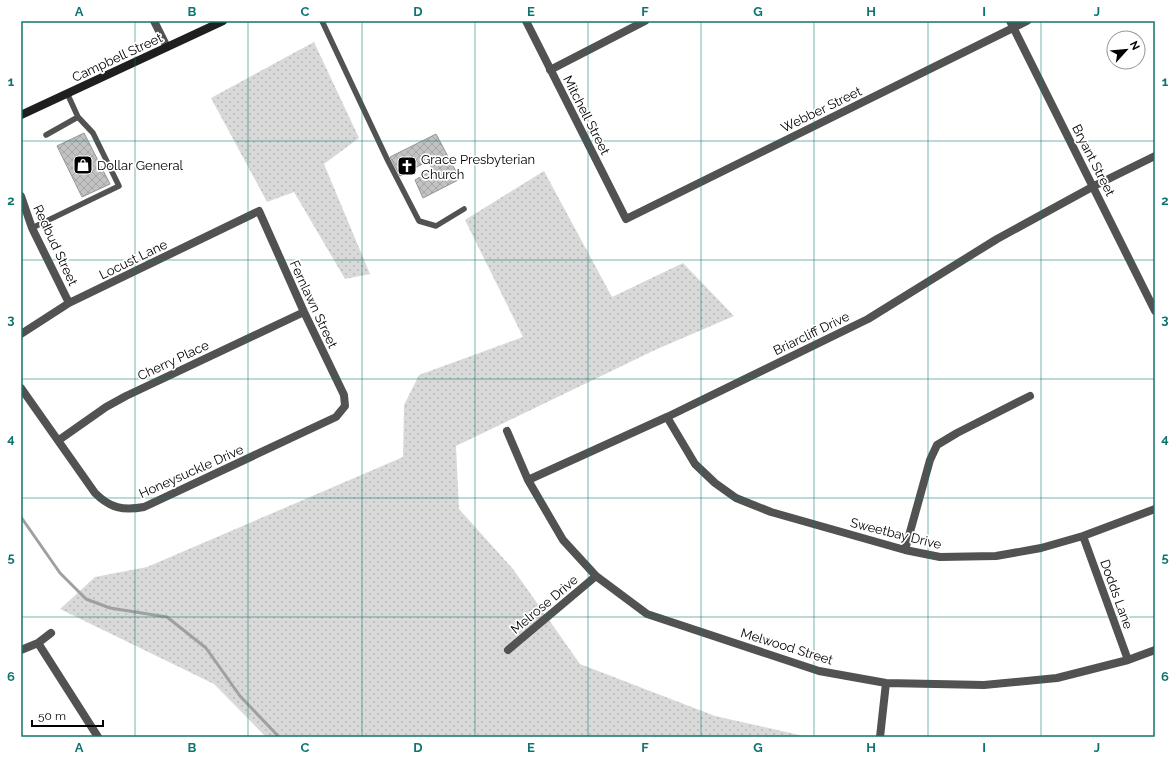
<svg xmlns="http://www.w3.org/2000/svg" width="1176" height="758" viewBox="0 0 1176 758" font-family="Raleway,sans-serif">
	<defs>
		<pattern id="green-dots" width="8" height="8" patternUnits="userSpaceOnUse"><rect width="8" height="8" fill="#d9d9d9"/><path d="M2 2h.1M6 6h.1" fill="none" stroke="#b8b8b8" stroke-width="1.8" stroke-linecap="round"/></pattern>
		<pattern id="building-cross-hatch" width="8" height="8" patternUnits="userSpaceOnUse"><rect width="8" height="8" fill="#c2c2c2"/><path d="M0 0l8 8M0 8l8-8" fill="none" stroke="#a5a5a5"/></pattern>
	</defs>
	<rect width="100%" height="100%" fill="#fff"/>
	<path fill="url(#green-dots)" d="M 314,42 L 359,138 L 324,164 L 370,274 L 345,279 L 294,192 L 267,202 L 211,98 Z
		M 544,171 L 612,297 L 683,263 L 734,316 L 655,350 L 456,446 L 459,509 L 513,569 L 580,664 L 715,716 L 808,737 L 266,737 L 214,684 L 60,609 L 95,577 L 147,567 L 403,457 L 404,405 L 419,375 L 523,337 L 465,220 Z"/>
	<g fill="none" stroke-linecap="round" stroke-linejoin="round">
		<path stroke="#a0a0a0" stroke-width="3" d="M 21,517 L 60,573 L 86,599 L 110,608 L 167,617 L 206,648 L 240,696 L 279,737"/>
	</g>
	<path fill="url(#building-cross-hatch)" stroke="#969696" d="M 84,133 L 110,184 L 82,197 L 57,146 Z
		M 436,134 L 460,179 L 423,198 L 415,180 L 433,170 L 428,161 L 400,176 L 390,157 Z"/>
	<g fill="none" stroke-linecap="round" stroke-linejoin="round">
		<path stroke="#525252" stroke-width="5.5" d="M 322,21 L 388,161 L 419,221 L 436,226 L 464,209
			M 46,135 L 78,117 L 67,93
			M 32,228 L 119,186 L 93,133 L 78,117"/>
		<path stroke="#525252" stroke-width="8" d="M 154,21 L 167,47
			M 526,21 L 626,219 L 1027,21
			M 1010,21 L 1155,311
			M 550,70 L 645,21
			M 21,196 L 32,228 L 69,303
			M 21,334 L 69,303 L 259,211 L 304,312 L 344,395 L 345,406 L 336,417 L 144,507 C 123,511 110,508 95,493 L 21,388
			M 667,417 L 695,464 L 715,483 L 736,498 L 771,512 L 905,550 L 940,557 L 996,556 L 1041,548 L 1083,536 L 1155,509
			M 507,431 L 528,480 L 563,540 L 596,576 L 647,614 L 819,671 L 886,683 L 984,685 L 1057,678 L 1128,660 L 1155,650
			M 59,440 L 106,407 L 126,396 L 304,312
			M 528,480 L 667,417 L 868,319 L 997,239 L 1094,186 L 1155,156
			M 1083,536 L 1128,660
			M 905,550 L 930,460 L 937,445 L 957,433 L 1030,396
			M 38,643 L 98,737
			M 21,650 L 38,643 L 51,633
			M 508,650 L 596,576
			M 880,737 L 886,683"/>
		<path stroke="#1f1f1f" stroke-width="8" d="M 21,115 L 223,21"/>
	</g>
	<path fill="none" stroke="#0f766e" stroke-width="1" stroke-opacity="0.55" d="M 135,21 L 135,737M 248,21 L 248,737M 362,21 L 362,737M 475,21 L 475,737M 588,21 L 588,737M 701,21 L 701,737M 814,21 L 814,737M 928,21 L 928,737M 1041,21 L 1041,737M 21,141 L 1155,141M 21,260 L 1155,260M 21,379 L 1155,379M 21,498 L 1155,498M 21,617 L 1155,617"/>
	<defs>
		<g id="shop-square" transform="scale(1)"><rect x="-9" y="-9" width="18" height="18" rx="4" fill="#000" stroke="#fff"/><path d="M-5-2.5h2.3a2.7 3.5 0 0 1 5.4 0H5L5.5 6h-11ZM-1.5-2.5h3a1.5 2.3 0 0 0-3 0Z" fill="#fff"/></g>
		<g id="church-square" transform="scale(1)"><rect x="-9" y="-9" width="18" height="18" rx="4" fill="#000" stroke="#fff"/><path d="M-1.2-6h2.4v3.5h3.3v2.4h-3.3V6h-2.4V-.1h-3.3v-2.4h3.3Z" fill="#fff"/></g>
	</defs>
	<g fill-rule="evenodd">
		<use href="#shop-square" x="83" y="165"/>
		<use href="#church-square" x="407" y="166"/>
	</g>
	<g text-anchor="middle" stroke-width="3.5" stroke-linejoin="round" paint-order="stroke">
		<g font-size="13" fill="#000" stroke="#fff">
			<text transform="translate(117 57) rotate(-25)" y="5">Campbell Street</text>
			<text transform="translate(821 109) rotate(-26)" y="5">Webber Street</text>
			<text transform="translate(587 115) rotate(63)" y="5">Mitchell Street</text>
			<text transform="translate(1094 160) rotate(63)" y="5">Bryant Street</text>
			<text transform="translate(56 245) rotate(65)" y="5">Redbud Street</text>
			<text transform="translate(133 259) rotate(-26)" y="5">Locust Lane</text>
			<text transform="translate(314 304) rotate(65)" y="5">Fernlawn Street</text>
			<text transform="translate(811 333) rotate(-26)" y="5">Briarcliff Drive</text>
			<text transform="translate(173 360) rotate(-25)" y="5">Cherry Place</text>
			<text transform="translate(191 471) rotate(-24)" y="5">Honeysuckle Drive</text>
			<text transform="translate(896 533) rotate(14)" y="5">Sweetbay Drive</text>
			<text transform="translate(1117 594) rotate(70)" y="5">Dodds Lane</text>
			<text transform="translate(544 604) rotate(-40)" y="5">Melrose Drive</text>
			<text transform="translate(787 646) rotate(17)" y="5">Melwood Street</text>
		</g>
		<g font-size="13" fill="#000" stroke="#fff" text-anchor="start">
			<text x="421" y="164">Grace Presbyterian<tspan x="421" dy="15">Church</tspan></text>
			<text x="97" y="170">Dollar General</text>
		</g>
	</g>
	<rect width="1176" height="758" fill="none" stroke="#ffffff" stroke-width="44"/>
	<g transform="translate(1126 50) rotate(63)"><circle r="19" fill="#ffffff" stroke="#999999"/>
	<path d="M0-3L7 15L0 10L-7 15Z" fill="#000000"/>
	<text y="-6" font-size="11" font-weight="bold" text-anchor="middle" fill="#000000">N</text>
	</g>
	<path d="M32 720v6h71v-6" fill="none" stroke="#000000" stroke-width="2"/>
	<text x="38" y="720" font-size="12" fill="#000000" stroke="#ffffff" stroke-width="3" paint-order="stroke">50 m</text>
	<rect x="22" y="22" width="1132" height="714" fill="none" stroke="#0f766e" stroke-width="1.5"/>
	<g font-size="13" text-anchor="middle" font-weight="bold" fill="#0f766e">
		<text x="79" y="16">A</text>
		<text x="192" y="16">B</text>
		<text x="305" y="16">C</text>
		<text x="418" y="16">D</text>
		<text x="531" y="16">E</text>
		<text x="645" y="16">F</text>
		<text x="758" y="16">G</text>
		<text x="871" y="16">H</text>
		<text x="984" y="16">I</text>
		<text x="1097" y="16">J</text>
		<text x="11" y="86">1</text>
		<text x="1165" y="86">1</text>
		<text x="11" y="205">2</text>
		<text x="1165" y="205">2</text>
		<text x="11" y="324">3</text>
		<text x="1165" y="324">3</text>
		<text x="11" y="443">4</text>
		<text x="1165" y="443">4</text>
		<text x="11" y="562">5</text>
		<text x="1165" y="562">5</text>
		<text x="11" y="681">6</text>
		<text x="1165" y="681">6</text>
		<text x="79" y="752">A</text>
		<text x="192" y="752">B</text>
		<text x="305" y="752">C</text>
		<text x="418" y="752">D</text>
		<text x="531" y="752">E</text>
		<text x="645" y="752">F</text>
		<text x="758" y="752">G</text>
		<text x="871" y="752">H</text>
		<text x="984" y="752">I</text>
		<text x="1097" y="752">J</text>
	</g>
</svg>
